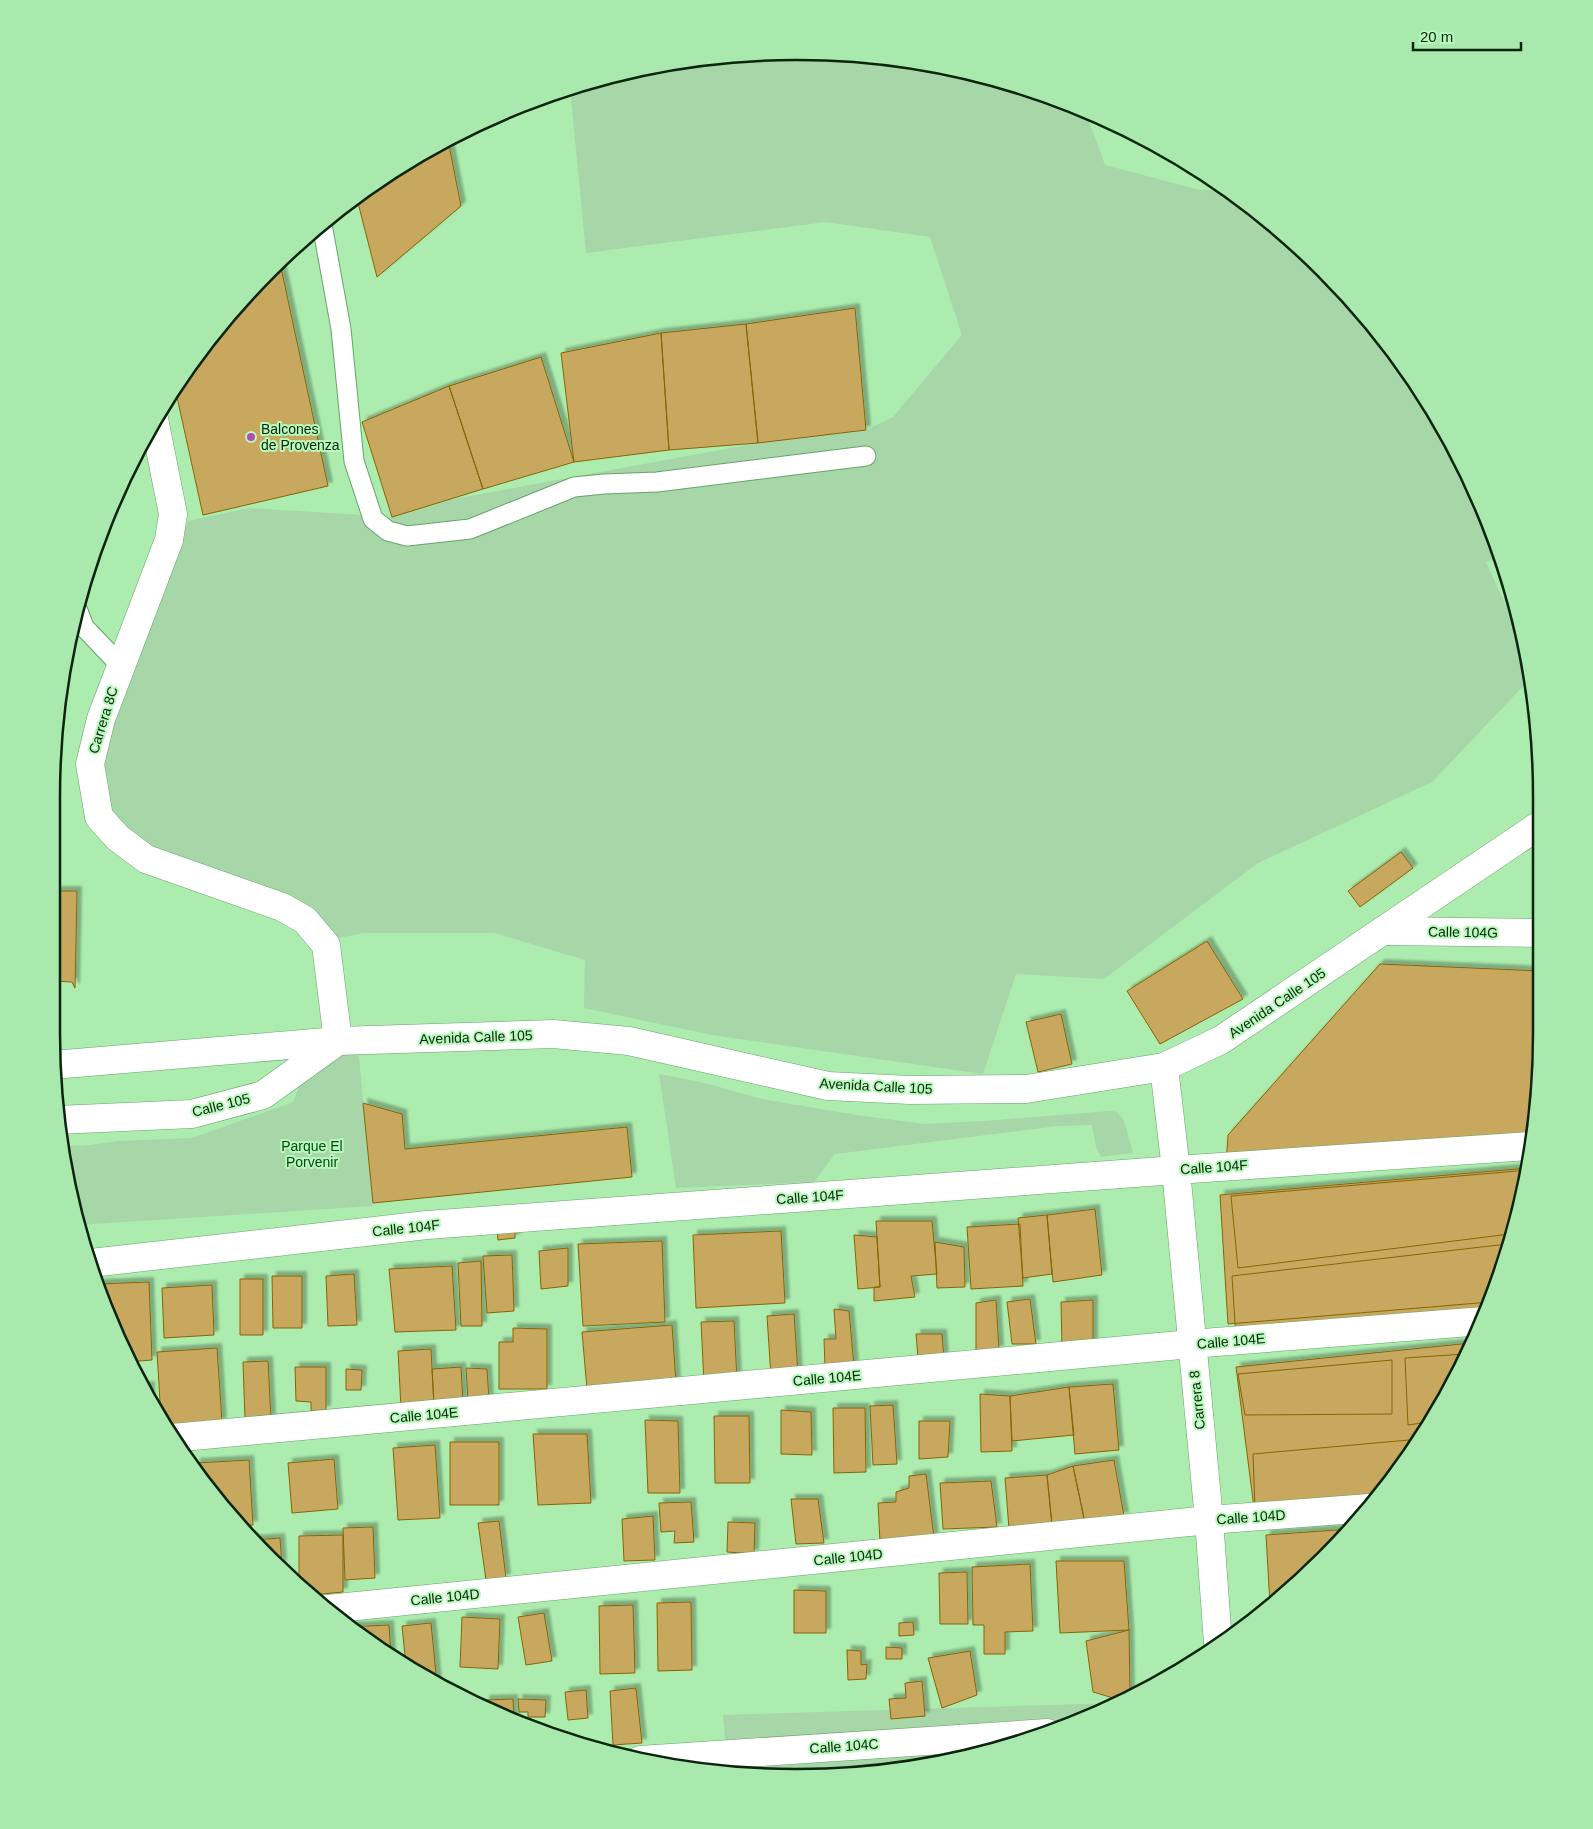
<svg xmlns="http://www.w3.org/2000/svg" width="1593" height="1829" viewBox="0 0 1593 1829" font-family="Arial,sans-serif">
	<defs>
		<filter id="shadow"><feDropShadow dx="4.5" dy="-4.5" stdDeviation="1" flood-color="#0004"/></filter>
	</defs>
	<rect width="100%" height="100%" fill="#acecae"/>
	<path fill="#a7d6a8" d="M 846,53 L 990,77 L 1086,113 L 1105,165 L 1200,190 L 1225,190 L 1250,205 L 1357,305 L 1442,424 L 1502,557 L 1486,562 L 1528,654 L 1531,678 L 1432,782 L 1258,863 L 1104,979 L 1016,974 L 983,1074 L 712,1035 L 584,1008 L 585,960 L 495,933 L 363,933 L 330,940 L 118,832 L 100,792 L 102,744 L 188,521 L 249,508 L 392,517 L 443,501 L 758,443 L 866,430 L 893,417 L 962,335 L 930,237 L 826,222 L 586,253 L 570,88 L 700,58 Z
		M 358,1047 L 373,1206 L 77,1225 L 61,1145 L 82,1146 L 118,1141 L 192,1138 L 293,1102 L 301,1082 L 321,1064 Z
		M 659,1074 L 701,1082 L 762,1099 L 856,1115 L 925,1124 L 984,1121 L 1110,1111 L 1117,1112 L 1124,1121 L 1133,1153 L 1101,1157 L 1096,1147 L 1092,1125 L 1058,1126 L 835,1154 L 814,1182 L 676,1188 Z
		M 1113,1703 L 1036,1738 L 942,1763 L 846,1776 L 728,1772 L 723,1715 Z"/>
	<path fill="#c8a85f" stroke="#876504" filter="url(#shadow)" d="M 448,140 L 461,206 L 377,277 L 357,199 L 424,151 Z
		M 280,263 L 328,486 L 203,515 L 175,388 L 205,343 Z
		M 855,308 L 866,430 L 758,443 L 746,324 Z
		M 746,324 L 758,443 L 669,450 L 661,333 Z
		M 661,333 L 669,450 L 574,462 L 561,353 Z
		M 541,357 L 574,462 L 483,489 L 449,386 Z
		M 449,386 L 483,489 L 392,517 L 362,422 Z
		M 1401,852 L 1413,868 L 1360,907 L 1348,891 Z
		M 54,891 L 77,891 L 75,988 L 72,982 L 52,981 Z
		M 1207,941 L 1243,999 L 1160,1044 L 1127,991 Z
		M 1380,964 L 1541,971 L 1542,1033 L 1532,1135 L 1226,1164 L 1228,1135 Z
		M 1061,1014 L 1072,1064 L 1038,1072 L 1026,1022 Z
		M 363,1103 L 402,1114 L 405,1149 L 627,1127 L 632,1177 L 373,1203 Z
		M 1528,1168 L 1527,1178 L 1490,1302 L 1228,1324 L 1220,1195 Z
		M 1528,1170 L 1527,1178 L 1510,1234 L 1238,1268 L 1231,1196 Z
		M 1095,1209 L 1102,1275 L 1053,1282 L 1047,1215 Z
		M 1047,1215 L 1052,1274 L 1023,1278 L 1018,1218 Z
		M 876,1221 L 932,1221 L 937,1274 L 911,1276 L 915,1297 L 874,1301 L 874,1287 L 880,1287 Z
		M 1020,1224 L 1023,1286 L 971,1289 L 967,1227 Z
		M 515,1230 L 515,1238 L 498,1240 L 497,1231 Z
		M 781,1231 L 785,1303 L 696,1308 L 693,1235 Z
		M 854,1235 L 877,1237 L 880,1287 L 858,1289 Z
		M 662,1241 L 665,1322 L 583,1326 L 578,1244 Z
		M 935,1242 L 964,1247 L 965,1287 L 937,1288 Z
		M 1507,1244 L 1487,1312 L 1236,1339 L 1232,1276 Z
		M 568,1248 L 568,1286 L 541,1289 L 539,1251 Z
		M 512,1255 L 514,1311 L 487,1313 L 483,1256 Z
		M 481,1261 L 482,1326 L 461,1326 L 458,1263 Z
		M 452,1266 L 456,1330 L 395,1332 L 389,1269 Z
		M 354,1274 L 357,1325 L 328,1326 L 326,1276 Z
		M 272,1276 L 302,1276 L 302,1328 L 273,1328 Z
		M 240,1279 L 263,1279 L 263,1335 L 240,1335 Z
		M 149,1282 L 152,1360 L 128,1362 L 99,1284 Z
		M 212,1285 L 214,1335 L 164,1338 L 162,1288 Z
		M 1030,1299 L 1036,1344 L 1012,1344 L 1007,1302 Z
		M 996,1300 L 999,1350 L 976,1350 L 976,1303 Z
		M 1093,1300 L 1093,1347 L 1062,1348 L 1061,1302 Z
		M 834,1309 L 849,1311 L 854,1366 L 825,1368 L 824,1339 L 836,1339 Z
		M 794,1314 L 798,1375 L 771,1377 L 767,1316 Z
		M 734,1321 L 737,1381 L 704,1383 L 701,1322 Z
		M 672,1325 L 676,1383 L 587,1389 L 582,1332 Z
		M 513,1328 L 547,1329 L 547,1389 L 499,1389 L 499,1342 L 513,1342 Z
		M 916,1334 L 942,1334 L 944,1358 L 918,1358 Z
		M 1471,1343 L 1416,1447 L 1376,1499 L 1254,1508 L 1236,1367 Z
		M 217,1348 L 222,1422 L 165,1427 L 161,1419 L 157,1352 Z
		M 431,1349 L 434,1406 L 401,1408 L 398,1351 Z
		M 1465,1354 L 1429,1422 L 1408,1425 L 1405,1358 Z
		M 1392,1360 L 1392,1414 L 1245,1415 L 1238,1374 Z
		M 268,1361 L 271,1419 L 245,1420 L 243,1362 Z
		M 295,1367 L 326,1367 L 326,1410 L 311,1411 L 311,1402 L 296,1401 Z
		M 461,1367 L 463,1403 L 434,1406 L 432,1369 Z
		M 466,1368 L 487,1369 L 489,1400 L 468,1400 Z
		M 346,1369 L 362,1370 L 361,1390 L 346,1390 Z
		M 1113,1384 L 1119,1450 L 1075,1454 L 1069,1387 Z
		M 150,1386 L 150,1400 L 142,1387 Z
		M 1069,1387 L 1074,1435 L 1012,1441 L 1010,1396 Z
		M 980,1394 L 1010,1396 L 1012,1451 L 981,1452 Z
		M 893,1405 L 897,1464 L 873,1465 L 870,1406 Z
		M 833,1408 L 865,1408 L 866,1472 L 834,1473 Z
		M 781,1410 L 811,1412 L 812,1455 L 781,1454 Z
		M 714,1416 L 749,1416 L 750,1483 L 715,1483 Z
		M 645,1420 L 678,1421 L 680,1493 L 648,1493 Z
		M 919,1421 L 950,1421 L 948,1457 L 919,1459 Z
		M 533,1434 L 587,1434 L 591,1503 L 538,1505 Z
		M 1420,1439 L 1378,1496 L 1255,1507 L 1253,1454 Z
		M 450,1442 L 499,1442 L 499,1505 L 450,1505 Z
		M 435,1445 L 440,1518 L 398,1520 L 393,1448 Z
		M 334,1459 L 338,1509 L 292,1513 L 288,1463 Z
		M 249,1460 L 253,1525 L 239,1526 L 196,1471 L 196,1463 Z
		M 1114,1460 L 1124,1516 L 1085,1523 L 1073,1466 Z
		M 1073,1466 L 1085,1523 L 1052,1525 L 1047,1475 Z
		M 926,1474 L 934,1538 L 880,1542 L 878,1503 L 896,1502 L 896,1492 L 909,1488 L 909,1476 Z
		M 1047,1475 L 1052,1525 L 1009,1529 L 1005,1478 Z
		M 991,1481 L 997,1527 L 943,1529 L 940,1483 Z
		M 791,1499 L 818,1499 L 824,1543 L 796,1544 Z
		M 691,1502 L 694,1542 L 674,1543 L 675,1531 L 661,1532 L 659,1503 Z
		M 653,1516 L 655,1560 L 624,1561 L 622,1519 Z
		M 499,1521 L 506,1578 L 486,1580 L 478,1523 Z
		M 728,1522 L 755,1523 L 754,1554 L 727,1552 Z
		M 373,1527 L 375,1578 L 345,1580 L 343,1528 Z
		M 1351,1529 L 1288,1593 L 1270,1605 L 1266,1535 Z
		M 343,1535 L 343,1592 L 312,1595 L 299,1583 L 299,1536 Z
		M 280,1538 L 282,1566 L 253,1540 Z
		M 1056,1561 L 1124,1561 L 1129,1630 L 1060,1633 Z
		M 1030,1564 L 1033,1631 L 1005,1632 L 1005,1654 L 984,1654 L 984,1625 L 973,1625 L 972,1567 Z
		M 967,1572 L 968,1624 L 940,1624 L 939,1573 Z
		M 794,1590 L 826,1591 L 826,1633 L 794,1633 Z
		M 691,1602 L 692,1670 L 658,1671 L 657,1603 Z
		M 633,1605 L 635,1673 L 600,1674 L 599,1606 Z
		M 544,1613 L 552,1661 L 526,1665 L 518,1617 Z
		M 462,1617 L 500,1619 L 498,1669 L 460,1667 Z
		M 913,1622 L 914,1635 L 899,1636 L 899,1623 Z
		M 431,1623 L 437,1684 L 406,1666 L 402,1626 Z
		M 389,1625 L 391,1656 L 348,1627 Z
		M 1129,1630 L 1130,1696 L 1120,1700 L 1093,1692 L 1086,1641 Z
		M 886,1647 L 902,1648 L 902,1659 L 886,1659 Z
		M 847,1650 L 861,1651 L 861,1665 L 867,1664 L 866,1679 L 848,1680 Z
		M 970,1651 L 977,1695 L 942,1708 L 928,1658 Z
		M 922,1681 L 925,1716 L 891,1719 L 889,1699 L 906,1698 L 905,1683 Z
		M 636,1688 L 642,1743 L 613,1745 L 610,1691 Z
		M 586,1690 L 588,1718 L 568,1720 L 565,1692 Z
		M 513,1699 L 514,1722 L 486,1708 L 485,1700 Z
		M 518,1699 L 546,1700 L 545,1717 L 528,1717 L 528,1712 L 519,1712 Z
		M 715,1769 L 715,1772 L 691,1770 Z"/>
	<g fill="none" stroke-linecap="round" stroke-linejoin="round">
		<g stroke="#66a46a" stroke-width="21">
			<path id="lane" d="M 322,224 L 341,329 L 354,461 L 373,519 L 388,531 L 407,536 L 470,529 L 574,487 L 604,484 L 657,482 L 866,456
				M 78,611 L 84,627 L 121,666"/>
		</g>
		<g stroke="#66a46a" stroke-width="29">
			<path id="street" d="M 1384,931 L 1541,933
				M 1164,1067 L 1176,1170 L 1209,1520 L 1218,1643
				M 57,1120 L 192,1114 L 263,1095 L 338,1041 L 326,945 L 305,920 L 282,907 L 146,859 L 118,838 L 99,817 L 90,764 L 101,719 L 169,540 L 173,514 L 154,419
				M 91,1263 L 427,1225 L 1176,1170 L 1531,1146
				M 172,1438 L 1191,1344 L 1483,1321
				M 327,1609 L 1209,1520 L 1369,1508
				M 640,1760 L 1047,1733"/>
		</g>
		<g stroke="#66a46a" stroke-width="29">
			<path id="secondary" d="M 53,1065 L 338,1041 L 553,1034 L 629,1041 L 828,1086 L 910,1090 L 1026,1089 L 1164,1067 L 1221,1040 L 1541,824"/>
		</g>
		<use href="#lane" stroke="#fff" stroke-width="19"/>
		<use href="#street" stroke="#fff" stroke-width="28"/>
		<use href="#secondary" stroke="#fff" stroke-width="28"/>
	</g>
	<circle fill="#b04eb5" stroke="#b8fabb" stroke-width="2" cx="251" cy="437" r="5"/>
	<g text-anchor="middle" stroke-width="4" stroke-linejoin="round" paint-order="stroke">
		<g font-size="14" fill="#0b250e" stroke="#b8fabb" text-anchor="start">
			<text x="261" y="434">Balcones<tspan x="261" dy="16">de Provenza</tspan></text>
		</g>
		<g font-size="14" fill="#0b250e" stroke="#b8fabb">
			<text transform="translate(103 720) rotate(-73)" y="5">Carrera 8C</text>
			<text transform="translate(1463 932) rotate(1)" y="5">Calle 104G</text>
			<text transform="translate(1277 1003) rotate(-34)" y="5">Avenida Calle 105</text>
			<text transform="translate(476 1037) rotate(-2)" y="5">Avenida Calle 105</text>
			<text transform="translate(876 1086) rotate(3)" y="5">Avenida Calle 105</text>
			<text transform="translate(221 1105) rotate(-14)" y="5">Calle 105</text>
			<text transform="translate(1214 1167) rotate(-4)" y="5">Calle 104F</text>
			<text transform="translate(810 1197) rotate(-4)" y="5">Calle 104F</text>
			<text transform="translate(406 1228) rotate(-6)" y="5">Calle 104F</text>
			<text transform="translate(1231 1341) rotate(-5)" y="5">Calle 104E</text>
			<text transform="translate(827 1378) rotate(-5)" y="5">Calle 104E</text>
			<text transform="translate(1197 1400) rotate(-96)" y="5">Carrera 8</text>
			<text transform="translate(424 1415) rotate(-5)" y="5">Calle 104E</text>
			<text transform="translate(1251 1517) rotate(-4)" y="5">Calle 104D</text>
			<text transform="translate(848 1557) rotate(-6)" y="5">Calle 104D</text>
			<text transform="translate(445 1597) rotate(-6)" y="5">Calle 104D</text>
			<text transform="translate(844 1746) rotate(-4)" y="5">Calle 104C</text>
		</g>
		<g font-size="14" fill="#064814" stroke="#b8fabb">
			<text x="312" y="1151">Parque El<tspan x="312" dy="16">Porvenir</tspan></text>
		</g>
	</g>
	<path d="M0 0H1593V1829H0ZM796 60H797A736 736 0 0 1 1533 796V1033A736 736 0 0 1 797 1769H796A736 736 0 0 1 60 1033V796A736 736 0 0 1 796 60Z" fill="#aae9ad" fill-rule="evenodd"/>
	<path fill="none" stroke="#0b250e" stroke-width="2.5" d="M796 60H797A736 736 0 0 1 1533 796V1033A736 736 0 0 1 797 1769H796A736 736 0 0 1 60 1033V796A736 736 0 0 1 796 60Z"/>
	<path d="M1413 42v8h108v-8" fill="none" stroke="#0b250e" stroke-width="2.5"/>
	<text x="1420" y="42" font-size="15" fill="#0b250e" stroke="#b8fabb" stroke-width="4" paint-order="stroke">20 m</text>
</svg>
